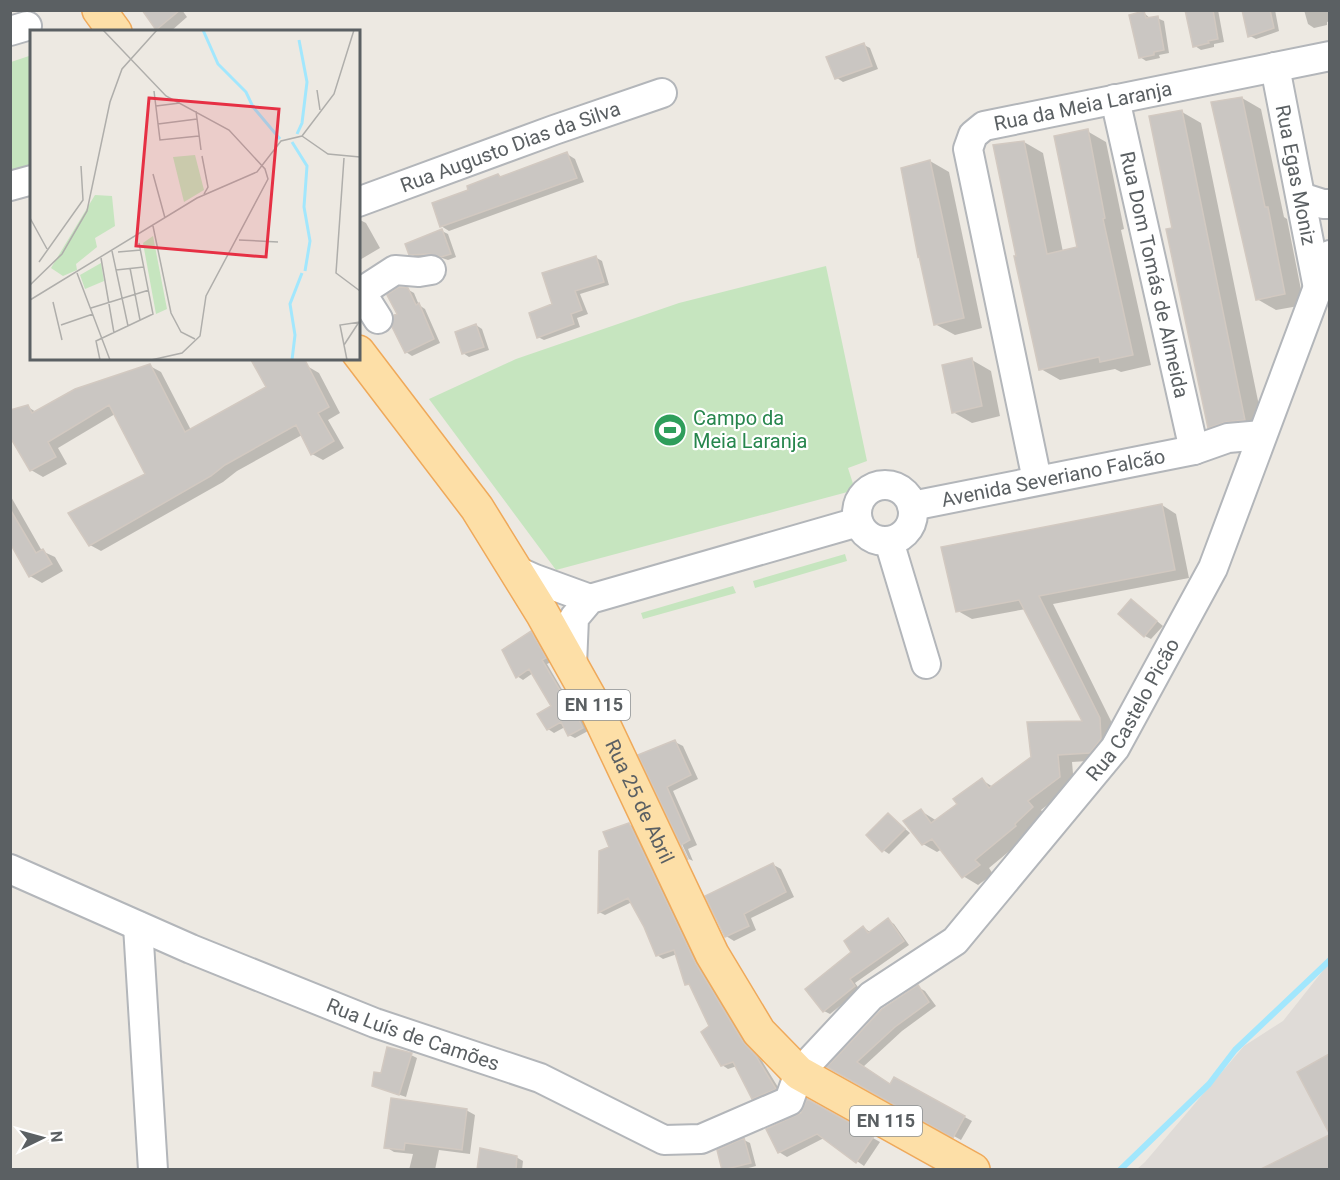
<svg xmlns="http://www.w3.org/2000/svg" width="1340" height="1180" viewBox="0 0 1340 1180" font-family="Roboto,sans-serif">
	<rect width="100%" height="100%" fill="#ede9e2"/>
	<path fill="#dfdbd7" d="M 1329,963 L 1329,1169 L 1136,1170 L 1145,1162 L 1244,1046 L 1283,1021 Z"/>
	<path fill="#c6e5bf" d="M 29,56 L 32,60 L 31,167 L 11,173 L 11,62 Z
		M 826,266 L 867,461 L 848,468 L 855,490 L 556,570 L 429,399 L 516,359 L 679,303 Z
		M 845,554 L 847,561 L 755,588 L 753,581 Z
		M 733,586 L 736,593 L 643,619 L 641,613 Z"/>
	<path fill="#0003" d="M 143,10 L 182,10 L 187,17 L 170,32 L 162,32 L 157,29 Z
		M 1186,10 L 1218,10 L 1224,42 L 1214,44 L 1214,47 L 1201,50 L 1195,46 Z
		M 1244,10 L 1275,10 L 1279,31 L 1256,39 L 1250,36 Z
		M 1304,10 L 1330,10 L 1330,21 L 1327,22 L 1327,25 L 1314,28 L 1308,24 Z
		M 1144,13 L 1151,19 L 1157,18 L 1164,21 L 1169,53 L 1159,55 L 1160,58 L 1146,61 L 1140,57 Z
		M 864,45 L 870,48 L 878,69 L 843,82 L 837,78 Z
		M 1242,98 L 1261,109 L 1284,217 L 1287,219 L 1304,305 L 1276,310 L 1257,299 Z
		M 1182,112 L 1201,123 L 1264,430 L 1229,438 L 1209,427 L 1174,229 Z
		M 1087,131 L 1106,142 L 1124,229 L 1121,230 L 1151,365 L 1121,372 L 1115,369 L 1060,380 L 1041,369 L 1018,257 L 1024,142 L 1043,153 L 1063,252 L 1078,248 Z
		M 567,154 L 575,159 L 584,182 L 449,231 L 441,226 L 470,191 L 498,176 L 502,178 Z
		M 930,161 L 949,172 L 982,328 L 955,335 L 935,324 Z
		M 358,219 L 366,223 L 380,248 L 358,261 Z
		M 442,231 L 448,234 L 456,257 L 448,260 L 436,256 L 417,257 L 410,254 Z
		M 595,257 L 602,261 L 609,285 L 580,294 L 588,314 L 577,318 L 580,327 L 544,340 L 538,337 L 554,305 Z
		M 407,289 L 414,293 L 419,305 L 425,309 L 440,343 L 412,356 L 406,352 L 399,315 Z
		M 476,325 L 482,329 L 489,350 L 469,357 L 463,353 Z
		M 972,360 L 991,371 L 1000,416 L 972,423 L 953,412 Z
		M 150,366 L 161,372 L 191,430 L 307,366 L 319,373 L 340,413 L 328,420 L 344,448 L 323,460 L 312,454 L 302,435 L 237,471 L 223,482 L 101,551 L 90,545 L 147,475 L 115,414 L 58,448 L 67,464 L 43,477 L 31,470 L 14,440 L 10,442 L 10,412 L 28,407 L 36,412 Z
		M 10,495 L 42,551 L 55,557 L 63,571 L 42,583 L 30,576 L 10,540 Z
		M 1162,505 L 1176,514 L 1189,578 L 1053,604 L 1114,727 L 1104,760 L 1072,762 L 1074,785 L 1041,810 L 1046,816 L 1029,835 L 989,868 L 993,874 L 978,885 L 963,876 L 942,849 L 937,852 L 923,844 L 921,811 L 937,821 L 959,805 L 982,780 L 993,787 L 1084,722 L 1026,609 L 972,619 L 958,611 Z
		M 1131,600 L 1163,626 L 1151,639 L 1145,636 Z
		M 531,633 L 537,637 L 551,662 L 547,664 L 567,698 L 573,701 L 588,731 L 575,738 L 569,735 L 565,727 L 554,733 L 548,729 L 553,706 L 533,673 L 523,680 L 517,676 Z
		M 675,742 L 683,746 L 698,779 L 673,791 L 697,845 L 688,849 L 693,861 L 689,859 L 640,755 Z
		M 889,815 L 910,833 L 889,854 L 883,850 Z
		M 629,824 L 635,828 L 702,968 L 749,1047 L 762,1061 L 781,1092 L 759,1102 L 753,1098 L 737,1066 L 728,1069 L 722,1065 L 711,1027 L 692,987 L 687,984 L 677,954 L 663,959 L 657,955 L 645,927 L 632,902 L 605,915 L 599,912 L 611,848 Z
		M 772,864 L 781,869 L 794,897 L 751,918 L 756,930 L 734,941 L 726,936 Z
		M 888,920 L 894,924 L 909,945 L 855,983 L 860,990 L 830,1014 L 824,1011 L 864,928 L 870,932 Z
		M 918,987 L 925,991 L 936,1006 L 902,1031 L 863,1067 L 890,1086 L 894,1079 L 972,1121 L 961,1140 L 829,1067 Z
		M 411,1055 L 417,1058 L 406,1097 L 374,1086 L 382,1075 Z
		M 1330,1056 L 1330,1130 L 1299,1072 Z
		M 808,1101 L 880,1142 L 864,1166 L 824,1138 L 787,1157 L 779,1152 Z
		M 466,1110 L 475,1115 L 470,1154 L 439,1150 L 435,1170 L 409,1170 L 413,1154 L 394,1152 L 386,1147 Z
		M 744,1140 L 750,1143 L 756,1166 L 741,1170 L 724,1169 Z
		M 516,1157 L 523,1161 L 522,1170 L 479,1170 Z"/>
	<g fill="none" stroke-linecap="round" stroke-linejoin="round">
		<path stroke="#a2e7fd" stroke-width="6" d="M 1120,1170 L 1209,1084 L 1235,1050 L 1330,960"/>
	</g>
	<path fill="#cac6c2" stroke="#d2c9c1" stroke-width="1.5" d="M 142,10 L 180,10 L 156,30 Z
		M 1185,10 L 1213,10 L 1218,39 L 1208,41 L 1209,43 L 1193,47 Z
		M 1242,10 L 1270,10 L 1274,28 L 1248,37 Z
		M 1144,11 L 1146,18 L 1158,16 L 1164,50 L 1154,52 L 1154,55 L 1139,58 L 1129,15 Z
		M 864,43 L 872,66 L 835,79 L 826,57 Z
		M 1242,97 L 1265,207 L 1268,207 L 1285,294 L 1256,300 L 1211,102 Z
		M 1182,110 L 1245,420 L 1226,422 L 1208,428 L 1166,229 L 1172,228 L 1149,116 Z
		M 1088,129 L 1105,218 L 1103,219 L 1133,355 L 1100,362 L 1099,357 L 1039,370 L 1014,256 L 1016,256 L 993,145 L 1024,141 L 1047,254 L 1077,247 L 1054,136 Z
		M 567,152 L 577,178 L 440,227 L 432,203 L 468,190 L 467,186 L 498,174 L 500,177 Z
		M 930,160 L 964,318 L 934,325 L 919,256 L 918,257 L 901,168 Z
		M 442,229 L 451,254 L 441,257 L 429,254 L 409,255 L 405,244 Z
		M 596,256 L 604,282 L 575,291 L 582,310 L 571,314 L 574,324 L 537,338 L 529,313 L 552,304 L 542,273 Z
		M 399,287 L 408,288 L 416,305 L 419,303 L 434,339 L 405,353 L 392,327 L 394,315 L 397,314 L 387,295 Z
		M 476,324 L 484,347 L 462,354 L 455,332 Z
		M 250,358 L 304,358 L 329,407 L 318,413 L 334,441 L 311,455 L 296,425 L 225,465 L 211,476 L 89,546 L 68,513 L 145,474 L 109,405 L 48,442 L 56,457 L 30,471 L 10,437 L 10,410 L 28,405 L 32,413 L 75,389 L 150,364 L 185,432 L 266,387 Z
		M 972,358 L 982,406 L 952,413 L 942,365 Z
		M 1162,504 L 1175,570 L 1039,596 L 1100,718 L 1101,739 L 1090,753 L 1058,755 L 1060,777 L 1028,801 L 1033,807 L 1015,824 L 1016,826 L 975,860 L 980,865 L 962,878 L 932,839 L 922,845 L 903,821 L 921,809 L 931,823 L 957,804 L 953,799 L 982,778 L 989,788 L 1031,757 L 1027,722 L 1082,721 L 1019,600 L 956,612 L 941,547 Z
		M 10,509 L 36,553 L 43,549 L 52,564 L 29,577 L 10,543 Z
		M 1131,599 L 1157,621 L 1144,637 L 1118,614 Z
		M 531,631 L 546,658 L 542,660 L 564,697 L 567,696 L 583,728 L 568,736 L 561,722 L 547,730 L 537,714 L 551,706 L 529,669 L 516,678 L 502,650 Z
		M 675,740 L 691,775 L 667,787 L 690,840 L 681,845 L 688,860 L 638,755 Z
		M 888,813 L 905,829 L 882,852 L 866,835 Z
		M 629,823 L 696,964 L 743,1042 L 756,1056 L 776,1089 L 752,1099 L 733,1062 L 721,1066 L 701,1032 L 709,1026 L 689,984 L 685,985 L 674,950 L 656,956 L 644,927 L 628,898 L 598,913 L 599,851 L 609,847 L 603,832 Z
		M 773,863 L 786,892 L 744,914 L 749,926 L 725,937 L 705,896 Z
		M 888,918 L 904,941 L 850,979 L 855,986 L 823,1012 L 805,989 L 851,952 L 844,941 L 863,926 L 868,933 Z
		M 918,985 L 929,1002 L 895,1027 L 857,1062 L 890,1084 L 894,1077 L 965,1116 L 953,1138 L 827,1067 L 882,1009 Z
		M 387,1047 L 412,1053 L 399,1095 L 372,1086 L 374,1072 L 381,1073 Z
		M 1329,1054 L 1329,1133 L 1297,1072 Z
		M 391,1098 L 467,1109 L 462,1150 L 405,1143 L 404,1150 L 384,1148 Z
		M 807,1099 L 874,1136 L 856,1163 L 817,1134 L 778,1153 L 766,1129 L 801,1113 Z
		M 1329,1135 L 1329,1170 L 1259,1170 Z
		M 744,1138 L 751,1163 L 722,1170 L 717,1150 Z
		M 480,1148 L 517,1156 L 516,1170 L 477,1170 Z"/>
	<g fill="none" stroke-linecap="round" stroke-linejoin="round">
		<g stroke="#b3b6ba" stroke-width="32">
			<g id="minor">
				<path d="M 10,31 L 27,26"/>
				<path id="s1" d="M 1275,67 L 1317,283"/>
				<path id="s2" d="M 1115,99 L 1194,450"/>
				<path d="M 10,186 L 32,180"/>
				<path d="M 1301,197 L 1323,204 L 1330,204"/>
				<path id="s3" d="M 358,202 L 554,130 L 662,93"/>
				<path d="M 361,292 L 378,319"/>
				<path d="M 358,294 L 395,270 L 419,272 L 431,270"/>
				<path id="s4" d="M 1037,480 L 968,149 L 973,135 L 984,126 L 1330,56"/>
				<circle cx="885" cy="513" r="28"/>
				<path id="s5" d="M 912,506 L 1194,450 L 1228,438 L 1262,435"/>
				<path d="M 889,541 L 926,664"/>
				<path d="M 515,570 L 535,579 L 590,599"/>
				<path d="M 572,665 L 574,618 L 590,599 L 858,522"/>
				<path id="s6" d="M 10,869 L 191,949 L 375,1023 L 540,1078 L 664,1140 L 701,1139 L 789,1101 L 799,1073 L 871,996 L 955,941 L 1115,748 L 1213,568 L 1330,255"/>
				<path d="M 138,926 L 153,1170"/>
			</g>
		</g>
		<g stroke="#efa95a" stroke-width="36">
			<g id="major">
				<path d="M 99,10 L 115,32"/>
				<path id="s7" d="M 358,352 L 477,508 L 542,613 L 597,711 L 712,954 L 759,1032 L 799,1073 L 973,1170"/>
			</g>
		</g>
		<use href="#minor" stroke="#fff" stroke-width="28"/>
		<use href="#major" stroke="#fddfa7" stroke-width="33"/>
	</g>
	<defs>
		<g id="stadium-disc" transform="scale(1.725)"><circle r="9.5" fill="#2e9e5b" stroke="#fff"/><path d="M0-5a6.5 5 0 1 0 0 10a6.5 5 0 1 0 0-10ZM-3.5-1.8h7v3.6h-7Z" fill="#fff"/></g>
	</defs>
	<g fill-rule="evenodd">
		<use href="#stadium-disc" x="670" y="430"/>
	</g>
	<g text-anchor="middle" stroke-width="4.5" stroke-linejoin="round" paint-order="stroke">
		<g fill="#fff" stroke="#8c9092" stroke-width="1.5">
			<rect x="558" y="690" width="72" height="30" rx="4.5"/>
			<rect x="850" y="1106" width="72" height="30" rx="4.5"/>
		</g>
		<g font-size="18" font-weight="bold" fill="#5b6063">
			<text x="594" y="711">EN 115</text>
			<text x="886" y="1127">EN 115</text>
		</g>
		<g font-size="20" fill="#5b6063" stroke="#fff">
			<text dy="7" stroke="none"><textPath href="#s4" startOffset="468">Rua da Meia Laranja</textPath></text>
			<text dy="7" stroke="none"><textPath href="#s3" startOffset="162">Rua Augusto Dias da Silva</textPath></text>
			<text dy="7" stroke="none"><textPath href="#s1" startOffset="110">Rua Egas Moniz</textPath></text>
			<text dy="7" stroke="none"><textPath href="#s2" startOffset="180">Rua Dom Tomás de Almeida</textPath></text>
			<text dy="7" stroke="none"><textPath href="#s5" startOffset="144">Avenida Severiano Falcão</textPath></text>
			<text dy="7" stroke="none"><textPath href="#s6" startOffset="1370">Rua Castelo Picão</textPath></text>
			<text dy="7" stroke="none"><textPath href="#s7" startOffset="532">Rua 25 de Abril</textPath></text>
			<text dy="7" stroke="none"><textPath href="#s6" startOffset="436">Rua Luís de Camões</textPath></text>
		</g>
		<g font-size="20" fill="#27864d" stroke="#fff" text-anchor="start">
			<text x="693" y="425">Campo da<tspan x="693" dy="23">Meia Laranja</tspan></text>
		</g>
	</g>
	<g transform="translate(30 30)">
		<rect width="330" height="330" fill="#ede9e2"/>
		<path d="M 165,125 L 174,160 L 154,172 L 143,127 ZM 65,165 L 82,166 L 85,196 L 65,208 L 67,217 L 46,234 L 47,240 L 33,246 L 21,238 ZM 123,206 L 137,279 L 126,284 L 113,213 ZM 71,233 L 74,251 L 55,259 L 50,245 Z" fill="#c6e5bf"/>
		<path fill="none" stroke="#a2e7fd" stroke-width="3" d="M 173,0 L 188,34 L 216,62 L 223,77 L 250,109M 267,104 L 272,93 L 277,52 L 269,10M 262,112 L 277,136 L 274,177 L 280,211 L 275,241M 262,330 L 265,305 L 260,274 L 272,243"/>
		<path fill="none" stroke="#afaeab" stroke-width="1.5" d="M 73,0 L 136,66 L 199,100 L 235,139 L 238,149 L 176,266 L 170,306 L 152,323 L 121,330M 287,60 L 290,80M 124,61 L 130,110 L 169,106M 126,76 L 150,73M 166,81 L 171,120M 128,94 L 167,89M 272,106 L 298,124 L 330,127M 172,126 L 178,157 L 174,164M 314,128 L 306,243 L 330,261M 123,144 L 135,188M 0,188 L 17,219M 123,196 L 141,283 L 151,302 L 165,309M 209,210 L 248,212M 82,221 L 98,296M 88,222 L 111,220M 71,228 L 84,303M 9,232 L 53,170 L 51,136M 100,238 L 110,290M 86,240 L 114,237M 47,243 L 80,330M 0,255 L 32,224 L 57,181 L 80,72 L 92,39 L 127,0M 0,270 L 167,168 L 227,142 L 251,111 L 272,106 L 304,64 L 324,0M 23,272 L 32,310M 61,278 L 119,260M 31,295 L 63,284M 314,315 L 329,292M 70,330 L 66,311 L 123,284 L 109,213M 317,330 L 310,295 L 330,292"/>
		<path fill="#e63044" fill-opacity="0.15" stroke="#e63044" stroke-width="3" d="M 119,68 L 249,79 L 236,227 L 106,216 Z"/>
		<rect width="330" height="330" fill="none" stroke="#5b6063" stroke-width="3"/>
	</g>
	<rect width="1340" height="1180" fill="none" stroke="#5b6063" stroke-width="24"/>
	<g transform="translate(42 1138) rotate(85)" stroke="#ffffff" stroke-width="4.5" paint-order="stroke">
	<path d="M0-4.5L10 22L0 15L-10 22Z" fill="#5b6063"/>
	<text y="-9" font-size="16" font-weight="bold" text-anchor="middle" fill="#5b6063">N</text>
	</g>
</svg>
